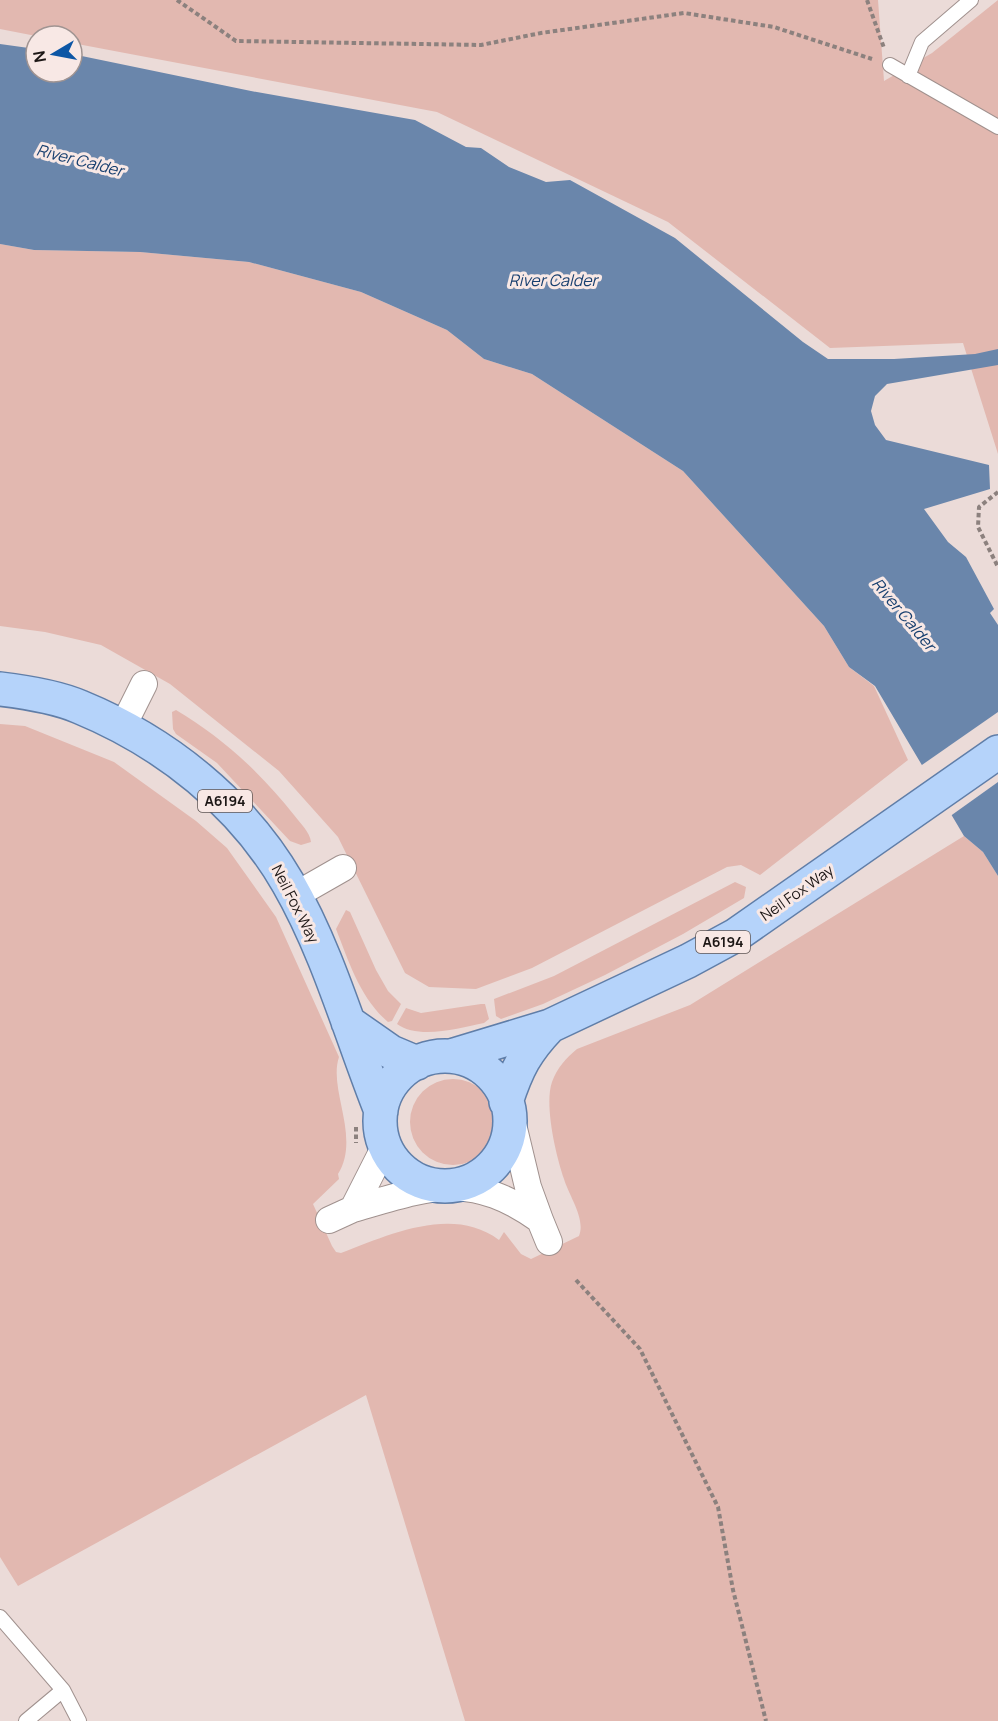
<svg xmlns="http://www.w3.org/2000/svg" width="998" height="1721" viewBox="0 0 998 1721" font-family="Manrope,sans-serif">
	<rect width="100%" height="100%" fill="#ebdbd8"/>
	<path fill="#e2b8b0" d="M 0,0 L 878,0 L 884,81 L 932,53 L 998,0 L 998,454 L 963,343 L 830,348 L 668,222 L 437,112 L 72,43 L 72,36 L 36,36 L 0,29 Z
		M 0,244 L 34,250 L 140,252 L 249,262 L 361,292 L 447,330 L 484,359 L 532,374 L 683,471 L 824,626 L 849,667 L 874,686 L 908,760 L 760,875 L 741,865 L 727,867 L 532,968 L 476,989 L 429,987 L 405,973 L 338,837 L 279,771 L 170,684 L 101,645 L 45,632 L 0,626 Z
		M 176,710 C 223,738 261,773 294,815 C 300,823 310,832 311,842 L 301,845 L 290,841 L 217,763 L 176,734 L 173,729 L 172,712 Z
		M 0,724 L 25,726 L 114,762 L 196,821 L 227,848 L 276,917 L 339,1057 C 328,1090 361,1137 338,1174 L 339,1179 L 313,1204 L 332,1246 L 336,1252 L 341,1253 C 389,1235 452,1205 499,1240 L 504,1232 L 521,1254 L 531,1259 L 579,1236 C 586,1219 569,1196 564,1179 C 556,1156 544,1105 552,1082 C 557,1068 566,1058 577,1049 L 690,1005 L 964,836 L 983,852 L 998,876 L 998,1721 L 465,1721 L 366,1395 L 18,1586 L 0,1557 Z
		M 735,882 L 746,887 L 744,898 L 683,934 L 605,975 L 543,1004 L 501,1019 L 496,1016 L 494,999 L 554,976 Z
		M 346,910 L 350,912 L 376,970 L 388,991 L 401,1004 L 392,1021 L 388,1022 C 360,998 349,962 336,929 Z
		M 481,1004 L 485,1004 L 489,1019 L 484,1023 C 459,1028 419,1040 397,1024 L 406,1008 L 421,1013 Z
		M410 1122a43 43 0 1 1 86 0a43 43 0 1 1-86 0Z"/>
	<path fill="#6a86ab" d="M 0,44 L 36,49 L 36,72 L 72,72 L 72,54 L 251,91 L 415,120 L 466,147 L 481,148 L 509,167 L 546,182 L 570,180 L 675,238 L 803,342 L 828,359 L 894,359 L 975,354 L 998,349 L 998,365 L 887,384 L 875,396 L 871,411 L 875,425 L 886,440 L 989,465 L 990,489 L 924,509 L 948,542 L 966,557 L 994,609 L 990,613 L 998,625 L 998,876 L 983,852 L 964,836 L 875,686 L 849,667 L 824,626 L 683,471 L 532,374 L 484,359 L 447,330 L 361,292 L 249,262 L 140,252 L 34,250 L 0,244 Z"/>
	<path fill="#ebdbd8" d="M 998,712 L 998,782 L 949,817 L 919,767 Z"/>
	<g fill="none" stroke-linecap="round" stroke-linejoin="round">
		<g stroke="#a0918e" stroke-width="16">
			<path id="lane" d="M 890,65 L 998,127
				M 908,76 L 922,42 L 971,0
				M 0,1617 L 63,1690 L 79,1721
				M 26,1721 L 63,1690"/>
		</g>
		<g stroke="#a0918e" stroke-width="28">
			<path id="street" d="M 122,728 L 144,684
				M 294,896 L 343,868
				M 385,1146 L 353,1209 C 429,1187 470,1170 540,1220 L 528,1187 L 510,1112
				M 329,1220 L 353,1209
				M 540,1220 L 549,1242"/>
		</g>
		<g stroke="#607ea8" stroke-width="36">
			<path id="primary" d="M 0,689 C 25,692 57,697 80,707 C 165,742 242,803 288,883 C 329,954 351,1036 381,1111
				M 348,1022 L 391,1052 L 417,1063
				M 451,1056 L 550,1026 L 688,961 L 736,935 L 998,752
				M380 1121a65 65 0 1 1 130 0a65 65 0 1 1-130 0Z
				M 506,1102 C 517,1068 526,1051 550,1026"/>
		</g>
		<path stroke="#8c817e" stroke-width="4" stroke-dasharray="4.5 3" stroke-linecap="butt" d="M 177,0 L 236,41 L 481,45 L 541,33 L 684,13 L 774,27 L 872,59
			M 867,0 L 884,48
			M 998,492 L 979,507 L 978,527 L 998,567
			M 356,1127 L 356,1143
			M 576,1280 L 640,1349 L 718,1507 L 733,1590 L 766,1721"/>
		<use href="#lane" stroke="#fff" stroke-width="14"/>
		<use href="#street" stroke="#fff" stroke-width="26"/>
		<use href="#primary" stroke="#b5d3fa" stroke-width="33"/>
	</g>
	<g text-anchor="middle" stroke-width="6" stroke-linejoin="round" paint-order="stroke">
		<g fill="#f8e8e5" stroke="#5f5654" stroke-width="1.5">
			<rect x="198" y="790" width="54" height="22" rx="4.5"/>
			<rect x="696" y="931" width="54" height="22" rx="4.5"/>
		</g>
		<g font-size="14" font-weight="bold" fill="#1d1716">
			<text x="225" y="806">A6194</text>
			<text x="723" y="947">A6194</text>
		</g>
		<g font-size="15" fill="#1d1716" stroke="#f8e8e5">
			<text transform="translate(797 893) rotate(-35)" y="5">Neil Fox Way</text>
			<text transform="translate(295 904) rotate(63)" y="5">Neil Fox Way</text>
		</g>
		<g font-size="16" font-style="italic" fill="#173f6f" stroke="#f8e8e5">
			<text transform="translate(80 160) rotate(14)" y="6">River Calder</text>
			<text x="553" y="286">River Calder</text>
			<text transform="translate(904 614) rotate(50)" y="6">River Calder</text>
		</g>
	</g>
	<g transform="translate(54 54) rotate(260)"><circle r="28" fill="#f8e8e5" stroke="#a09492" stroke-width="1.5"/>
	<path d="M0-4.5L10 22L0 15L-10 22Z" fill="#0d56a5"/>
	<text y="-9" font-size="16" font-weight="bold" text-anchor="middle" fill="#1d1716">N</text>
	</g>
</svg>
